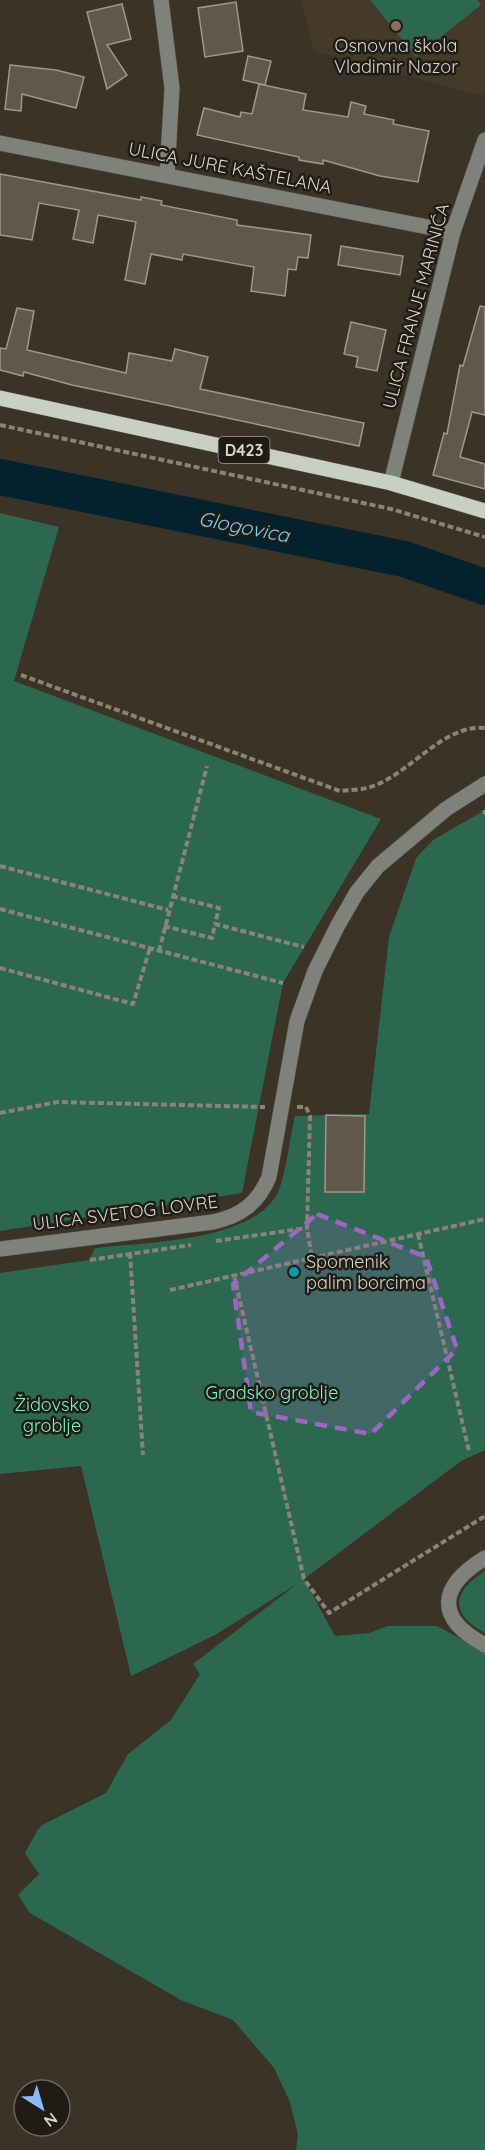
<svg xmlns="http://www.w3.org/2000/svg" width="485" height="2150" viewBox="0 0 485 2150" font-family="Quicksand,sans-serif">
	<rect width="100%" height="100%" fill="#3b3326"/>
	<path fill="#453a27" d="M 301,0 L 485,0 L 485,91 L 481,96 L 314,51 Z"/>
	<path fill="#2b684f" d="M 370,0 L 477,0 L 481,5 L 416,57 Z
		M 0,513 L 59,527 L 14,681 L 381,819 L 283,983 L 242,1193 L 0,1231 Z
		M 485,810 L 485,1450 L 461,1461 L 304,1579 L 335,1636 L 369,1633 L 388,1626 L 437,1626 L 485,1652 L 485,2150 L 296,2150 L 298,2135 L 290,2102 L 274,2068 L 233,2020 L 181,2000 L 30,1913 L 18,1895 L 39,1874 L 25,1853 L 38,1829 L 44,1824 L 106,1793 L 128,1754 L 171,1720 L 200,1674 L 193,1664 L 297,1584 L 215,1635 L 131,1676 L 81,1466 L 0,1474 L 0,1273 L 89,1260 L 95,1248 C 144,1242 254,1242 278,1192 C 286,1174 290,1136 295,1116 L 369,1114 L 389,937 L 416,858 L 433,840 Z
		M 485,1571 L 485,1633 C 448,1613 453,1591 485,1571 Z"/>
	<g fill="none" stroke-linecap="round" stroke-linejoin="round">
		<path stroke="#03222d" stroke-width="36" d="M 0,477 L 404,559 L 485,587"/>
	</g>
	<path fill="#61584a" stroke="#a19889" stroke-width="1.5" d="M 236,2 L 243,51 L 205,57 L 198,8 Z
		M 122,4 L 131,39 L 107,45 L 127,75 L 107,89 L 87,12 Z
		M 248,56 L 271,61 L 265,85 L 243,80 Z
		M 10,65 L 56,70 L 84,77 L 76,108 L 22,94 L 21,111 L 5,109 Z
		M 259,84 L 306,94 L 303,110 L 348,117 L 351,102 L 366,106 L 364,114 L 394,120 L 393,124 L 429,131 L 418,182 L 380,176 L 323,160 L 323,164 L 299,160 L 299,157 L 197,135 L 204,108 L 240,117 L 241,112 L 252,114 Z
		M 0,174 L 141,200 L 141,197 L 162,201 L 161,205 L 237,220 L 237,225 L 311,235 L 308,258 L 298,257 L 296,270 L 288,269 L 285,296 L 251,291 L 254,267 L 183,254 L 182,260 L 151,254 L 145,284 L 125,280 L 136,222 L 98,215 L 93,243 L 73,239 L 79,210 L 39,203 L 32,240 L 0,235 Z
		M 341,246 L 403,256 L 400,275 L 338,265 Z
		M 480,306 L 485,307 L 485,415 L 472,412 L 460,457 L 485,464 L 485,489 L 433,475 L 444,433 L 447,434 L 460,365 L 463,366 Z
		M 17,308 L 34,311 L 27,350 L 126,373 L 129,353 L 172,361 L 175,349 L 208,357 L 200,389 L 364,423 L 359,446 L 72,385 L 24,372 L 23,376 L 0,370 L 0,348 L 6,349 Z
		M 351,322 L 386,330 L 377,371 L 356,367 L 358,357 L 344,354 Z
		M 326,1115 L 365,1116 L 364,1192 L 325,1192 Z"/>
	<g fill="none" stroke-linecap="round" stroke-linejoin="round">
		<g stroke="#585044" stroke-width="16">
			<path id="minor" d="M 161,0 L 172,88 L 167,175
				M 0,143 L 453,232
				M 391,483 L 453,232 L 485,140
				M 0,1249 L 213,1222 C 241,1216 258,1203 269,1177 L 297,1021 L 315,971 L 338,925 L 357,892 L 378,866 L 446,809 L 485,784
				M 485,1558 C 439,1586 434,1618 485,1645"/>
		</g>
		<g stroke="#585044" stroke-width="16">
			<path id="major" d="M 0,398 L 391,483 L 485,511"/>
		</g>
		<path stroke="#898378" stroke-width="4" stroke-dasharray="6 3" stroke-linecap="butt" d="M 0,425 L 391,509 L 485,537
			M 21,675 L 340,791 C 349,790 359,790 367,788 C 409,777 441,724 485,728
			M 484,810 L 485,814
			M 0,866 L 168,910
			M 172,896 L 219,908 L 215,924
			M 0,909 L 283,983
			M 164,926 L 212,938 L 215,924 L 304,947
			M 159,951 L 207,766
			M 0,968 L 133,1004 L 150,948
			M 297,1107 L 306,1107 L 310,1116 L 307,1228 L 312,1258
			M 0,1113 L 58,1102 L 265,1107
			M 418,1234 L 469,1451
			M 216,1241 L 307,1228
			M 130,1253 L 143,1455
			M 90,1260 L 191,1245
			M 234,1275 L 304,1579 L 329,1613 L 485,1516
			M 170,1290 L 485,1219"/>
		<use href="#minor" stroke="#7f827b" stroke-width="15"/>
		<use href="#major" stroke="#c9d0c2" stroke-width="15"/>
	</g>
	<path fill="#9c67c4" fill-opacity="0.2" stroke="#9c67c4" stroke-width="4.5" stroke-dasharray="12 8" stroke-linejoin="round" d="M 317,1214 L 426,1257 L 457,1349 L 371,1434 L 251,1412 L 233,1284 Z"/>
	<circle fill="#8d6e63" stroke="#1f1b15" stroke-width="2" cx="396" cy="26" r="6"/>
	<circle fill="#0f9aa8" stroke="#1f1b15" stroke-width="2" cx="294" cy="1272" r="6"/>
	<g text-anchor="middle" stroke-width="5" stroke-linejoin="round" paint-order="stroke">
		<rect fill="#1f1b15" stroke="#a29d96" stroke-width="1.5" x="218.5" y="437" width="51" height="26" rx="4.5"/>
		<g font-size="16" font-weight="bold" fill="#dad5cd">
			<text x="244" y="456">D423</text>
		</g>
		<g font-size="18" fill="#dad5cd" stroke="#1f1b15">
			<text x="396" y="52">Osnovna škola<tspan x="396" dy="21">Vladimir Nazor</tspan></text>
			<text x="306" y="1268" text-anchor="start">Spomenik<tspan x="306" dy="21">palim borcima</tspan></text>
		</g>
		<g font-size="18" fill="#dad5cd" stroke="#1f1b15">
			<text transform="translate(230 168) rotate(11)" y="6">ULICA JURE KAŠTELANA</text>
			<text transform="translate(416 306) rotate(-75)" y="6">ULICA FRANJE MARINIĆA</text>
			<text transform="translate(125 1213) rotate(-7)" y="6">ULICA SVETOG LOVRE</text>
		</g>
		<g font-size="18" fill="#7cf8c4" stroke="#1f1b15">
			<text x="272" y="1399">Gradsko groblje</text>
			<text x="52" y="1411">Židovsko<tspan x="52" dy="21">groblje</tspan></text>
		</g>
		<g font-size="20" font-style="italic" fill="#71d2fa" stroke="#1f1b15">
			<text transform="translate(244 527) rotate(11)" y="7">Glogovica</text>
		</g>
	</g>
	<g transform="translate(42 2108) rotate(143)"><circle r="28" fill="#1f1b15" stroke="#6a655f" stroke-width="1.5"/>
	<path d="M0-4.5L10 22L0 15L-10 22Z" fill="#89bafc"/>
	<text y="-9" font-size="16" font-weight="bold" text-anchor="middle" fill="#dad5cd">N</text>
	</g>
</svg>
